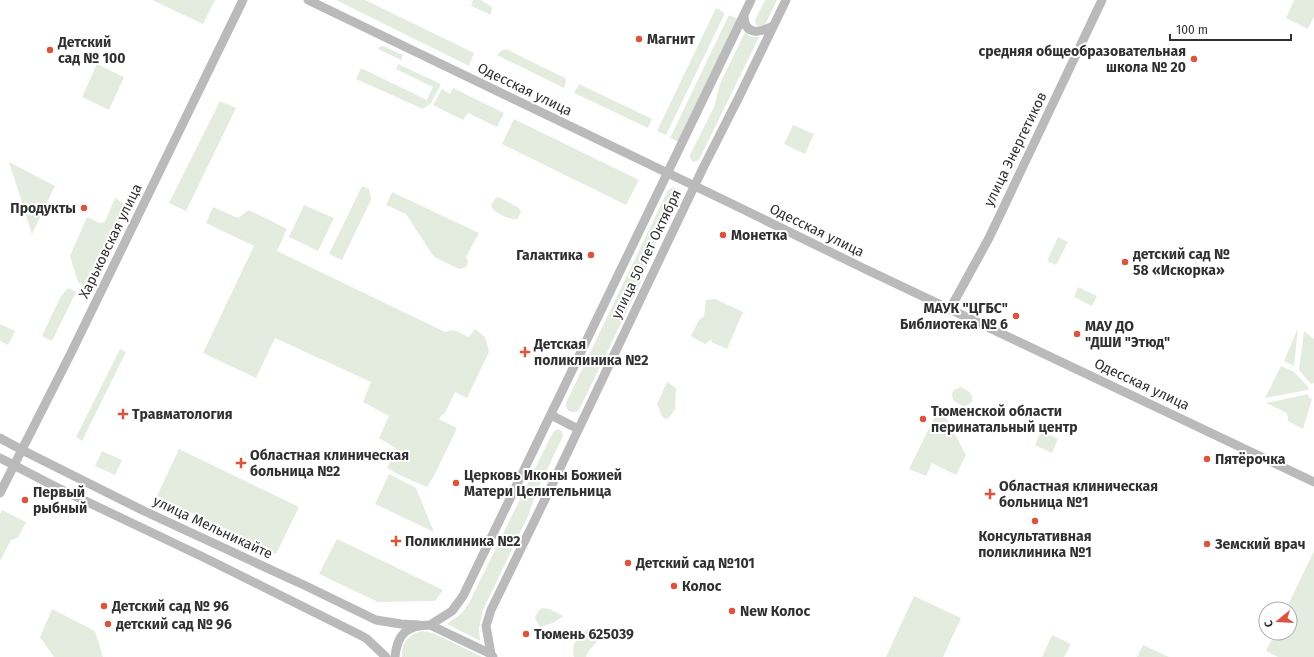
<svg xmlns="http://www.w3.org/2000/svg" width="1314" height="657" viewBox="0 0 1314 657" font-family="'Fira Sans',sans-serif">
	<rect width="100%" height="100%" fill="#fff"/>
	<path fill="#e3ecde" d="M 152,0 L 215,0 L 203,24 Z
		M 336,0 L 365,0 L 474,53 L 469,66 Z
		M 473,0 L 481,0 L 492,7 L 491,15 L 471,6 Z
		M 765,0 L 777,0 L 765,25 L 760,27 L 756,25 L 755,20 Z
		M 1294,0 L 1314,0 L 1314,16 L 1308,29 L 1286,18 Z
		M 716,8 L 725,13 L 666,135 L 657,131 Z
		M 729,15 L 738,19 L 679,142 L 670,138 Z
		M 745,32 L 751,37 L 759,37 L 699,160 L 694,162 L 692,161 L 690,157 L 690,155 L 714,107 L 720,84 Z
		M 383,46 L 403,55 L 401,60 L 378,49 L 379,47 Z
		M 506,49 L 565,78 L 566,81 L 564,88 L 497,55 L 502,50 Z
		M 97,64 L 124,77 L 109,110 L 82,97 Z
		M 398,64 L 441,84 L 431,103 L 423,109 L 356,79 L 361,68 L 427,100 L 433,87 L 396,69 Z
		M 579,84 L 652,119 L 648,128 L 574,93 Z
		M 453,88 L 504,113 L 497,127 L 468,113 L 463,120 L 433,105 L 442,89 L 450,94 Z
		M 220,101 L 236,108 L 186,211 L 169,203 Z
		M 514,119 L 639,180 L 626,205 L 502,144 Z
		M 793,125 L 814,134 L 805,154 L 784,144 Z
		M 9,162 L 55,186 L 32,234 Z
		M 362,186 L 369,189 L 371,200 L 342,260 L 329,254 Z
		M 673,187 L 678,190 L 679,195 L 649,257 L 642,280 L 579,410 C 573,415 565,411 566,403 L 668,190 Z
		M 392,192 L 479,233 L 466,257 L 468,262 L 466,267 L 459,269 L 434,257 L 406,214 L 386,205 Z
		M 499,197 L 519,208 L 521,212 L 517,219 C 509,220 494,213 491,206 L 495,198 Z
		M 115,198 L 127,206 L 88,289 L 78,282 L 70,256 L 87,217 L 100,223 L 105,222 Z
		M 304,205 L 334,218 L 318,251 L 289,237 Z
		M 213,207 L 238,218 L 249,210 L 287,229 L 277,251 L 445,332 L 454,330 L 469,337 L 475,329 L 484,336 L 487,343 L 489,352 L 467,398 L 455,392 L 445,413 L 442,415 L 439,419 L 457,428 L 434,476 L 427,487 L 397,474 L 387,468 L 397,449 L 379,438 L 389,416 L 363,402 L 371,382 L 275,338 L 256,378 L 203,353 L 254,246 L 206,223 Z
		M 1058,237 L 1068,242 L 1056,265 L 1047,261 Z
		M 1078,287 L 1097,296 L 1092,306 L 1074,297 Z
		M 68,288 L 76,292 L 52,341 L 42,336 L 61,296 Z
		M 715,299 L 743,312 L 727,349 L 711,342 L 712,339 L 705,344 L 691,336 L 699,320 L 704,316 L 706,300 Z
		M 0,324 L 15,331 L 8,345 L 0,341 Z
		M 1298,328 L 1294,366 L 1284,361 Z
		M 1304,331 L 1314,339 L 1314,383 L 1311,384 L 1299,370 Z
		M 120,349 L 126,352 L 82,441 L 76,437 Z
		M 1281,366 L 1293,371 L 1309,388 L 1308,390 L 1265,398 Z
		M 667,382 L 676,388 L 675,409 L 668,419 L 663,418 L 657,404 Z
		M 961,387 C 968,391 974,393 972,402 L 965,406 L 960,405 L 953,400 L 952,394 L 954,390 Z
		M 1308,394 L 1309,397 L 1312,399 L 1303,429 L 1288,421 L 1287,413 L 1266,403 Z
		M 940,406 L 966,455 L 956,475 L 932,463 L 926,476 L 909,469 Z
		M 557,429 L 562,431 L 563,436 L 535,495 L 529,514 L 483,610 L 479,628 L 480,641 L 447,624 L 462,613 L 469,603 L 553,432 Z
		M 1041,431 L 1058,439 L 1052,453 L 1035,445 Z
		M 179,449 L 299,507 L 276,554 L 157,496 Z
		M 102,451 L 122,460 L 115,475 L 95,466 Z
		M 389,474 L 416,488 L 434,532 L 375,504 Z
		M 2,510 L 26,522 L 18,538 L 11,540 L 0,561 L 0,514 Z
		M 337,539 L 443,590 L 435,601 L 378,602 L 319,574 Z
		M 1314,551 L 1314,657 L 1278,657 L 1266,651 L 1275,633 L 1290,633 L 1290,609 L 1286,609 Z
		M 914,596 L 961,618 L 943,657 L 886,657 Z
		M 542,608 L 549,609 L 564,616 L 553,623 L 540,627 L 535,618 L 538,611 Z
		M 52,609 L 95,631 L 103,657 L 54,657 L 40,637 Z
		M 588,629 L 596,633 L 600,638 C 594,646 589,648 586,657 L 574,657 C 571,642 578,638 588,629 Z
		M 422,631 L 433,633 L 482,657 L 402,657 C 401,643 409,634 422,631 Z
		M 1052,635 L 1071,644 L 1064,657 L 1042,657 Z
		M 1143,645 L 1169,657 L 1137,657 Z"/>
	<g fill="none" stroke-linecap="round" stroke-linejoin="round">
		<path stroke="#bababa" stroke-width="9" d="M 308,0 L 728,202 L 863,268 L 1314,482
			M 744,15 C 744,36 760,33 773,26
			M 950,309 L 989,238 L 1102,0
			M 551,415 L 578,429
			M 0,438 L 22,450 L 144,511 L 306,586 L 376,620 L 401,624 L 419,625
			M 0,458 L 56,487 L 203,557 L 362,636 L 367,639 L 386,657
			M 0,493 L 71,353 L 243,0
			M 430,625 L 452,611 L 463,596 L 751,0
			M 491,654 L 486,626 L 491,610 L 550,489 L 703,168 L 740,95 L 786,0
			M 395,657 C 397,634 407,625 430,625 L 491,654 L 493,657"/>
	</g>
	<g fill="#db543d" stroke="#fff" stroke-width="1.5">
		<circle cx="639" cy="39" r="4"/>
		<circle cx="50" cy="50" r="4"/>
		<circle cx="1194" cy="59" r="4"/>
		<circle cx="84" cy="208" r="4"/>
		<circle cx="723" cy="235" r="4"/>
		<circle cx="591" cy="255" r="4"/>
		<circle cx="1125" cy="262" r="4"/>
		<circle cx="1016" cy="316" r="4"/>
		<circle cx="1077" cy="334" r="4"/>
		<path d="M523 346h4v4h4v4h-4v4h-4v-4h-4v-4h4z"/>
		<path d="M121 408h4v4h4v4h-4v4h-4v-4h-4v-4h4z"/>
		<circle cx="923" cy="419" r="4"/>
		<circle cx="1207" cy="459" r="4"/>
		<path d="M239 457h4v4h4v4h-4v4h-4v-4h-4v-4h4z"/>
		<circle cx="456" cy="483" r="4"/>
		<path d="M988 488h4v4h4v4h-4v4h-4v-4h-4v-4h4z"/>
		<circle cx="25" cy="500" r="4"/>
		<circle cx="1035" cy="521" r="4"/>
		<path d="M394 535h4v4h4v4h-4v4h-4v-4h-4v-4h4z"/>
		<circle cx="1207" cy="544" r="4"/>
		<circle cx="628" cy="563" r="4"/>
		<circle cx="674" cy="586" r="4"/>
		<circle cx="104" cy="606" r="4"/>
		<circle cx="732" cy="611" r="4"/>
		<circle cx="108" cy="624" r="4"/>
		<circle cx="526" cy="634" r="4"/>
	</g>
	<g text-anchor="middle" stroke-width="4" stroke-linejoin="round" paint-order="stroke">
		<g font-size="14" font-weight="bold" fill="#303030" stroke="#fff" text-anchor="start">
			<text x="647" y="44">Магнит</text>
			<text x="58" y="47">Детский<tspan x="58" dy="16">сад № 100</tspan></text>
			<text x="1186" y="56" text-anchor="end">средняя общеобразовательная<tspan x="1186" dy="16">школа № 20</tspan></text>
			<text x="76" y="213" text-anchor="end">Продукты</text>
			<text x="731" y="240">Монетка</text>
			<text x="1133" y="259">детский сад №<tspan x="1133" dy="16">58 «Искорка»</tspan></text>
			<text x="583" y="260" text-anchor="end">Галактика</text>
			<text x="1008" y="313" text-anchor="end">МАУК "ЦГБС"<tspan x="1008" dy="16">Библиотека № 6</tspan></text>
			<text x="1085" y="331">МАУ ДО<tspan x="1085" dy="16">"ДШИ "Этюд"</tspan></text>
			<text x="534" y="349">Детская<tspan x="534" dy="16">поликлиника №2</tspan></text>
			<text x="931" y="416">Тюменской области<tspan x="931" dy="16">перинатальный центр</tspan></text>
			<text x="132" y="419">Травматология</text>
			<text x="250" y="460">Областная клиническая<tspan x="250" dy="16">больница №2</tspan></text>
			<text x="1215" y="464">Пятёрочка</text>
			<text x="464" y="480">Церковь Иконы Божией<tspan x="464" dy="16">Матери Целительница</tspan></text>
			<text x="999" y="491">Областная клиническая<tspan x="999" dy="16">больница №1</tspan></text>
			<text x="33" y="497">Первый<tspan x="33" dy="16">рыбный</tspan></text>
			<text x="1035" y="541" text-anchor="middle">Консультативная<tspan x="1035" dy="16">поликлиника №1</tspan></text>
			<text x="405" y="546">Поликлиника №2</text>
			<text x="1215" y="549">Земский врач</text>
			<text x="636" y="568">Детский сад №101</text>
			<text x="682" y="591">Колос</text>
			<text x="112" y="611">Детский сад № 96</text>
			<text x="740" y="616">New Колос</text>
			<text x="116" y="629">детский сад № 96</text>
			<text x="534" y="639">Тюмень 625039</text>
		</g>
		<g font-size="14" fill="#303030" stroke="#fff">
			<text transform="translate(525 89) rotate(26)" y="5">Одесская улица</text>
			<text transform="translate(1015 149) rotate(-64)" y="5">улица Энергетиков</text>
			<text transform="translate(817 230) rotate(26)" y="5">Одесская улица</text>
			<text transform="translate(110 241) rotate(-64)" y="5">Харьковская улица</text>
			<text transform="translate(646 254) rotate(-64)" y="5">улица 50 лет Октября</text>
			<text transform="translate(1142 384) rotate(25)" y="5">Одесская улица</text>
			<text transform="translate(213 527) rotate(25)" y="5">улица Мельникайте</text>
		</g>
	</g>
	<g transform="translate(1278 621) rotate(252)"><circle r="19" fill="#ffffff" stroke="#acacac"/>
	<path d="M0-3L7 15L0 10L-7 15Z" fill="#db543d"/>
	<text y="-6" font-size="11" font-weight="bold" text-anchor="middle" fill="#303030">С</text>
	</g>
	<path d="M1170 34v6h121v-6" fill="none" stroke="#303030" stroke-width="2"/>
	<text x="1176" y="34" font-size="12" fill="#303030" stroke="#ffffff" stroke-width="3" paint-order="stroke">100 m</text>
</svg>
